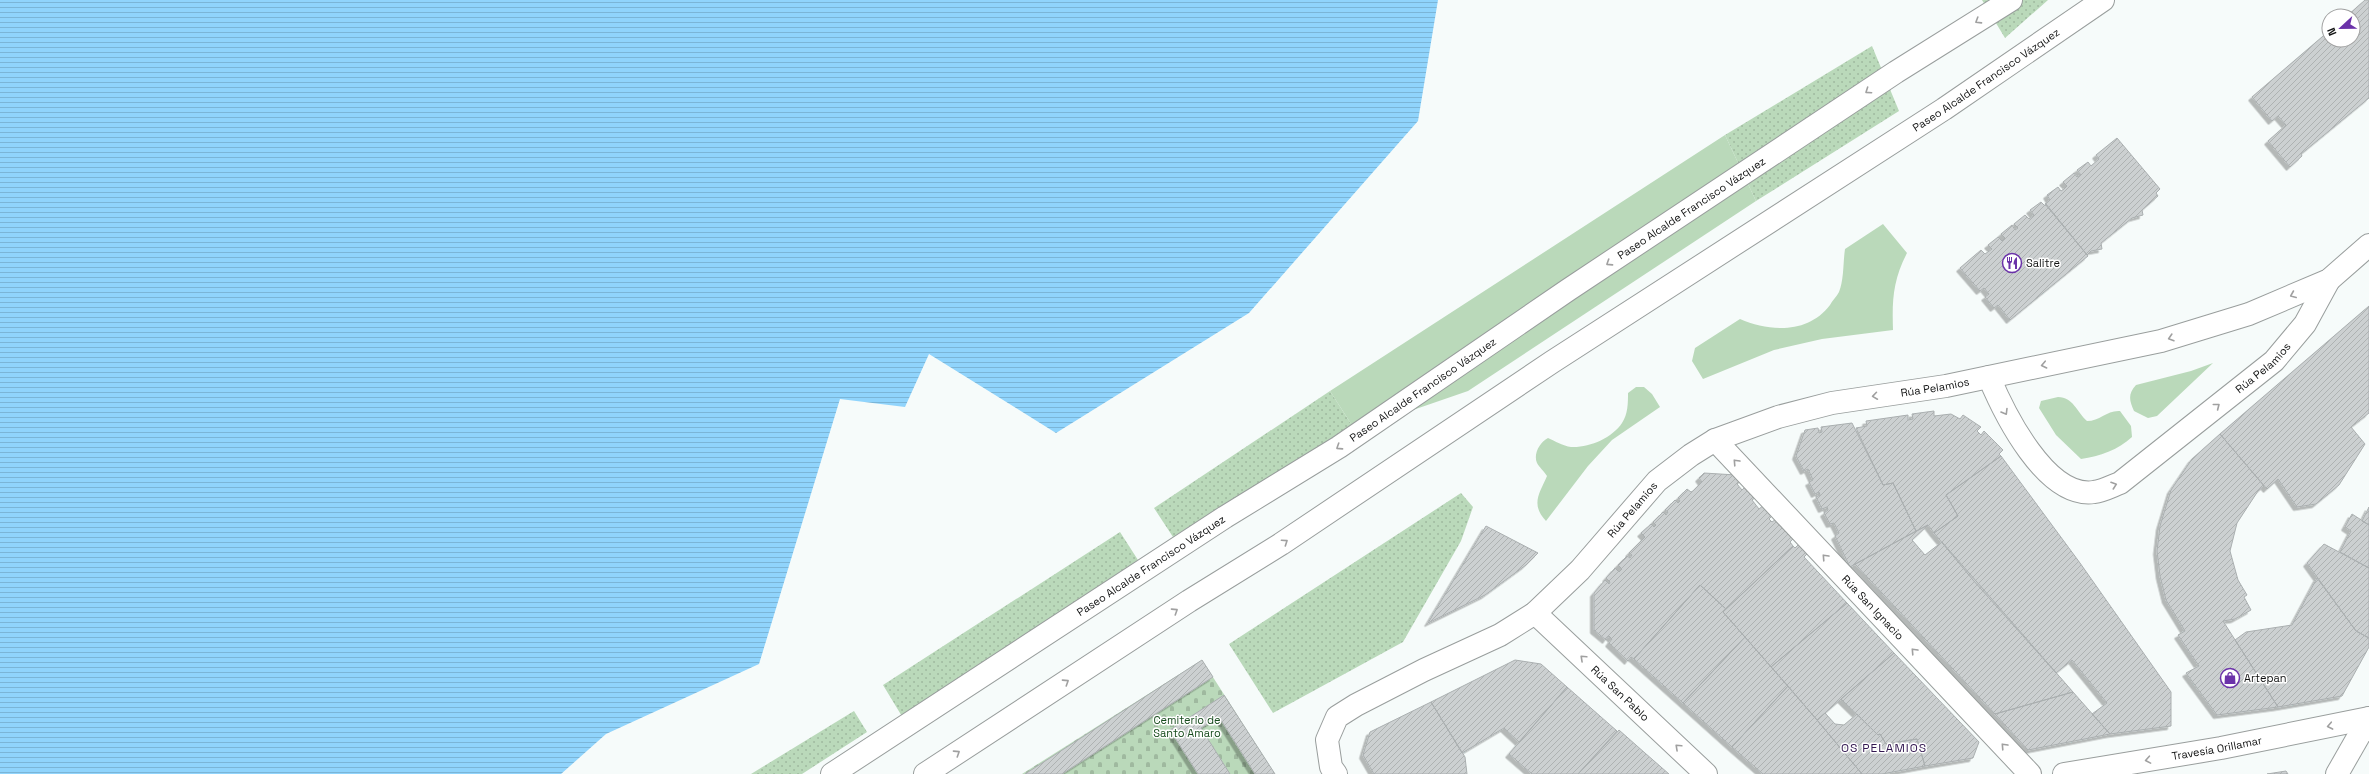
<svg xmlns="http://www.w3.org/2000/svg" width="2369" height="774" viewBox="0 0 2369 774" font-family="'Space Grotesk',sans-serif">
	<defs>
		<pattern id="grass-dots" width="8" height="8" patternUnits="userSpaceOnUse"><rect width="8" height="8" fill="#bad9ba"/><path d="M2 2h.1M6 6h.1" fill="none" stroke="#9fb99f" stroke-width="1.8" stroke-linecap="round"/></pattern>
		<pattern id="cemetery-stones" width="16" height="16" patternUnits="userSpaceOnUse"><rect width="16" height="16" fill="#bad9ba"/><path d="M2 7V4a2 2 0 0 1 4 0v3zM10 15v-3a2 2 0 0 1 4 0v3z" fill="#9fb99f"/></pattern>
		<pattern id="water-rules" width="6" height="5" patternUnits="userSpaceOnUse"><rect width="6" height="5" fill="#90d4fc"/><path d="M0 2.5h6" fill="none" stroke="#7bb5d7"/></pattern>
		<pattern id="building-hatch" width="6" height="6" patternUnits="userSpaceOnUse"><rect width="6" height="6" fill="#ccd0d1"/><path d="M-1 1l2-2M0 6l6-6M5 7l2-2" fill="none" stroke="#aeb2b2"/></pattern>
		<filter id="shadow"><feDropShadow dx="-3.5" dy="3.5" stdDeviation="0" flood-color="#0004"/></filter>
	</defs>
	<rect width="100%" height="100%" fill="#f6fbfa"/>
	<path fill="url(#grass-dots)" d="M 1982,0 L 2048,0 L 2005,38 Z
		M 1872,46 L 1899,111 L 1756,201 L 1725,135 Z
		M 1330,391 L 1355,430 L 1224,505 L 1173,537 L 1154,508 Z
		M 1461,493 L 1473,507 L 1461,541 L 1403,642 L 1273,713 L 1229,644 Z
		M 1120,532 L 1138,560 L 903,718 L 883,685 Z
		M 854,711 L 867,732 L 802,774 L 751,774 Z"/>
	<path fill="url(#cemetery-stones)" d="M 1202,660 L 1275,774 L 1022,774 Z"/>
	<path fill="#bad9ba" d="M 1725,135 L 1756,201 L 1468,391 L 1355,430 L 1330,391 Z
		M 1883,224 L 1907,253 C 1893,280 1892,300 1893,330 L 1822,339 L 1774,350 L 1703,379 L 1692,361 L 1695,348 L 1740,319 C 1770,332 1808,334 1830,305 C 1832,301 1837,296 1839,292 C 1844,280 1843,262 1845,249 Z
		M 2213,363 L 2157,416 L 2148,418 L 2134,411 C 2129,400 2128,394 2136,385 L 2191,371 Z
		M 1636,387 L 1644,387 L 1652,394 L 1660,407 L 1612,440 L 1588,466 L 1546,521 C 1530,504 1540,493 1547,476 C 1544,471 1539,467 1537,463 C 1533,454 1540,442 1548,438 C 1555,441 1563,446 1571,447 C 1589,448 1612,438 1622,423 C 1628,414 1628,403 1628,393 Z
		M 2058,397 C 2073,397 2077,412 2087,421 C 2100,421 2107,410 2120,411 L 2131,426 L 2132,437 C 2118,450 2100,456 2081,459 L 2056,435 L 2039,408 L 2041,401 Z"/>
	<path fill="url(#water-rules)" d="M 0,0 L 1438,0 L 1418,121 L 1249,313 L 1056,433 L 929,354 L 905,407 L 840,399 L 759,664 L 606,734 L 561,774 L 0,774 Z"/>
	<path fill="url(#building-hatch)" stroke="#aaafb0" filter="url(#shadow)" d="M 2365,0 L 2369,0 L 2369,98 L 2301,154 L 2302,156 L 2290,167 L 2268,141 L 2286,125 L 2278,116 L 2272,121 L 2252,97 L 2329,31 L 2329,40 L 2353,40 L 2353,16 L 2347,16 Z
		M 2117,138 L 2160,189 L 2156,193 L 2158,196 L 2142,210 L 2143,215 L 2132,218 L 2101,243 L 2102,249 L 2091,251 L 2087,255 L 2045,204 L 2050,200 L 2047,195 L 2058,187 L 2061,191 L 2064,189 L 2067,186 L 2063,182 L 2074,173 L 2077,177 L 2081,175 L 2077,170 L 2088,162 L 2091,166 L 2099,159 L 2096,155 Z
		M 2041,202 L 2045,206 L 2046,204 L 2088,256 L 2010,320 L 1998,305 L 1994,308 L 1985,297 L 1989,294 L 1984,288 L 1980,291 L 1960,268 L 1981,250 L 1985,254 L 1992,249 L 1988,245 L 1998,237 L 2002,241 L 2005,238 L 2001,234 L 2012,225 L 2015,230 L 2018,228 L 2014,224 L 2025,215 L 2029,219 L 2034,215 L 2030,210 Z
		M 2369,306 L 2369,413 L 2351,427 L 2365,444 L 2339,485 L 2316,504 L 2297,507 L 2278,479 L 2267,489 L 2220,434 Z
		M 1934,411 L 1934,416 L 1951,414 L 1960,419 L 1963,415 L 1981,427 L 1977,431 L 1981,435 L 1984,431 L 2003,450 L 1999,454 L 2001,456 L 1946,495 L 1958,516 L 1934,533 L 1928,525 L 1916,531 L 1893,483 L 1883,485 L 1856,428 L 1867,426 L 1866,421 L 1908,415 L 1908,420 L 1913,419 L 1912,414 Z
		M 1852,423 L 1883,485 L 1893,483 L 1916,531 L 1850,567 L 1835,536 L 1839,533 L 1834,523 L 1830,524 L 1824,513 L 1828,510 L 1827,507 L 1822,509 L 1816,497 L 1820,495 L 1819,492 L 1815,494 L 1809,482 L 1813,480 L 1808,469 L 1804,471 L 1796,456 L 1805,430 L 1818,428 L 1819,433 L 1822,432 L 1821,427 Z
		M 2220,434 L 2264,486 L 2258,491 L 2237,523 L 2230,551 L 2238,580 L 2247,595 L 2244,597 L 2251,610 L 2235,619 L 2223,621 L 2278,707 L 2217,715 L 2186,673 L 2199,666 L 2178,635 L 2185,631 L 2166,600 L 2160,576 L 2157,551 L 2160,526 L 2171,490 L 2192,459 Z
		M 2001,456 L 2080,563 L 2171,692 L 2171,726 L 2110,734 L 2092,714 L 2107,703 L 2072,660 L 2056,673 L 1973,580 L 1934,533 L 1958,516 L 1946,495 Z
		M 1704,473 L 1736,475 L 1741,481 L 1737,484 L 1742,490 L 1746,486 L 1756,497 L 1752,500 L 1759,509 L 1764,505 L 1773,515 L 1769,519 L 1772,522 L 1776,519 L 1794,538 L 1790,542 L 1793,546 L 1726,609 L 1700,585 L 1634,659 L 1631,657 L 1628,661 L 1609,643 L 1612,639 L 1609,636 L 1606,640 L 1594,630 L 1594,593 L 1605,580 L 1609,584 L 1610,582 L 1606,578 L 1615,568 L 1619,572 L 1622,569 L 1618,565 L 1627,556 L 1630,558 L 1632,555 L 1629,553 L 1645,537 L 1641,533 L 1651,524 L 1654,527 L 1656,525 L 1653,522 L 1663,512 L 1666,515 L 1668,512 L 1665,510 L 1675,500 L 1678,503 L 1680,501 L 1678,498 L 1687,489 L 1691,492 L 1693,491 L 1702,482 L 1699,478 Z
		M 2369,507 L 2369,525 L 2362,521 Z
		M 2352,514 L 2369,525 L 2369,568 L 2340,552 L 2351,531 L 2345,527 Z
		M 1928,525 L 1912,540 L 1925,555 L 1942,542 L 2073,692 L 1995,714 L 1855,564 Z
		M 1486,526 L 1538,553 L 1526,565 L 1485,595 L 1428,623 Z
		M 1799,544 L 1808,553 L 1804,557 L 1847,603 L 1771,667 L 1723,612 L 1793,546 L 1795,548 Z
		M 2324,544 L 2369,568 L 2369,638 L 2356,631 L 2307,563 Z
		M 2317,578 L 2356,631 L 2369,638 L 2369,647 L 2342,696 L 2278,707 L 2235,640 L 2246,632 L 2292,625 Z
		M 1700,585 L 1726,609 L 1723,612 L 1745,637 L 1683,703 L 1634,659 Z
		M 1847,603 L 1894,653 L 1817,720 L 1771,667 Z
		M 1745,637 L 1788,686 L 1732,747 L 1683,703 Z
		M 1894,653 L 1979,742 L 1973,758 L 1925,766 L 1917,739 L 1886,744 L 1880,734 L 1878,735 L 1841,699 Z
		M 1202,660 L 1213,677 L 1062,774 L 1025,774 Z
		M 1515,660 L 1541,664 L 1567,687 L 1519,742 L 1504,728 L 1462,753 L 1431,702 Z
		M 1788,686 L 1817,720 L 1862,774 L 1763,774 L 1732,747 Z
		M 1567,687 L 1617,731 L 1578,774 L 1532,774 L 1509,754 Z
		M 2073,692 L 2110,734 L 2028,750 L 1995,714 Z
		M 1224,695 L 1275,774 L 1255,774 L 1219,717 L 1201,728 L 1230,774 L 1198,774 L 1170,730 Z
		M 1431,702 L 1465,757 L 1467,774 L 1374,774 L 1363,755 L 1370,732 Z
		M 1825,713 L 1835,724 L 1844,725 L 1857,714 L 1878,735 L 1880,734 L 1886,744 L 1917,739 L 1925,766 L 1882,774 L 1862,774 L 1817,720 Z
		M 1619,730 L 1645,753 L 1669,774 L 1578,774 Z
		M 2286,771 L 2288,774 L 2267,774 Z"/>
	<g fill="none" stroke-linecap="round" stroke-linejoin="round">
		<g stroke="#999e9d" stroke-width="24">
			<g id="minor">
				<path id="s1" d="M 1989,377 C 2004,413 2046,499 2094,492 C 2103,491 2112,486 2120,483 L 2274,361 L 2305,324 L 2329,280"/>
				<path id="s2" d="M 1715,440 L 2030,774"/>
				<path id="s3" d="M 1535,613 L 1706,774"/>
				<path id="s4" d="M 1336,774 L 1331,767 L 1327,740 L 1337,717 L 1356,705 L 1424,670 L 1500,635 L 1535,613 L 1580,570 L 1657,481 L 1691,455 L 1715,440 L 1778,417 L 1832,403 L 1946,386 L 2161,341 L 2249,314 L 2329,280 L 2369,245"/>
				<path id="s5" d="M 2064,774 L 2221,748 L 2369,718"/>
				<path d="M 2337,774 L 2369,718"/>
			</g>
		</g>
		<g stroke="#999e9d" stroke-width="24">
			<g id="major">
				<path id="s6" d="M 832,774 L 1225,517 L 1339,447 L 1568,290 L 1896,72 L 2011,0"/>
				<path id="s7" d="M 925,774 L 1189,601 L 1281,544 L 1552,362 L 1944,109 L 2103,0"/>
			</g>
		</g>
		<use href="#minor" stroke="#fff" stroke-width="22"/>
		<use href="#major" stroke="#fff" stroke-width="22"/>
	</g>
	<defs><path id="oneway-chevron" d="M-2-3.5L2.5 0L-2 3.5" fill="none" stroke-width="1.6" stroke-linecap="round" stroke-linejoin="round"/></defs>
	<g stroke="#a0a0a0">
		<use href="#oneway-chevron" transform="translate(1978 21) rotate(148)"/>
		<use href="#oneway-chevron" transform="translate(1868 91) rotate(146)"/>
		<use href="#oneway-chevron" transform="translate(1609 263) rotate(147)"/>
		<use href="#oneway-chevron" transform="translate(2293 295) rotate(157)"/>
		<use href="#oneway-chevron" transform="translate(2171 338) rotate(163)"/>
		<use href="#oneway-chevron" transform="translate(2044 365) rotate(168)"/>
		<use href="#oneway-chevron" transform="translate(1875 396) rotate(172)"/>
		<use href="#oneway-chevron" transform="translate(2217 406) rotate(-38)"/>
		<use href="#oneway-chevron" transform="translate(2005 412) rotate(59)"/>
		<use href="#oneway-chevron" transform="translate(1339 447) rotate(147)"/>
		<use href="#oneway-chevron" transform="translate(1736 462) rotate(-133)"/>
		<use href="#oneway-chevron" transform="translate(2114 485) rotate(-19)"/>
		<use href="#oneway-chevron" transform="translate(1285 542) rotate(-34)"/>
		<use href="#oneway-chevron" transform="translate(1825 557) rotate(-133)"/>
		<use href="#oneway-chevron" transform="translate(1175 611) rotate(-33)"/>
		<use href="#oneway-chevron" transform="translate(1914 651) rotate(-133)"/>
		<use href="#oneway-chevron" transform="translate(1583 658) rotate(-137)"/>
		<use href="#oneway-chevron" transform="translate(1066 682) rotate(-33)"/>
		<use href="#oneway-chevron" transform="translate(2330 726) rotate(169)"/>
		<use href="#oneway-chevron" transform="translate(2004 746) rotate(-133)"/>
		<use href="#oneway-chevron" transform="translate(1678 747) rotate(-137)"/>
		<use href="#oneway-chevron" transform="translate(957 753) rotate(-33)"/>
		<use href="#oneway-chevron" transform="translate(2148 760) rotate(170)"/>
	</g>
	<defs>
		<g id="restaurant-ring" transform="scale(1)"><circle r="9.5" fill="#fff" stroke="#6b32a9" stroke-width="1.5"/><path d="M-5-6h1v4h1v-4h1v4h1v-4h1v5L-1.5 .5V6h-2V.5L-5-1ZM5-6V6H3V1.5H1.5Q1.5-4 5-6Z" fill="#6b32a9"/></g>
		<g id="shop-ring" transform="scale(1)"><circle r="9.5" fill="#fff" stroke="#6b32a9" stroke-width="1.5"/><path d="M-5-2.5h2.3a2.7 3.5 0 0 1 5.4 0H5L5.5 6h-11ZM-1.5-2.5h3a1.5 2.3 0 0 0-3 0Z" fill="#6b32a9"/></g>
	</defs>
	<g fill-rule="evenodd">
		<use href="#restaurant-ring" x="2012" y="263"/>
		<use href="#shop-ring" x="2230" y="678"/>
	</g>
	<g text-anchor="middle" stroke-width="3" stroke-linejoin="round" paint-order="stroke">
		<g font-size="11" fill="#111212" stroke="#fff">
			<text dy="4" stroke="none"><textPath href="#s7" startOffset="1268">Paseo Alcalde Francisco Vázquez</textPath></text>
			<text dy="4" stroke="none"><textPath href="#s6" startOffset="1029">Paseo Alcalde Francisco Vázquez</textPath></text>
			<text dy="4" stroke="none"><textPath href="#s1" startOffset="376">Rúa Pelamios</textPath></text>
			<text dy="4" stroke="none"><textPath href="#s4" startOffset="763">Rúa Pelamios</textPath></text>
			<text dy="4" stroke="none"><textPath href="#s6" startOffset="705">Paseo Alcalde Francisco Vázquez</textPath></text>
			<text dy="4" stroke="none"><textPath href="#s4" startOffset="427">Rúa Pelamios</textPath></text>
			<text dy="4" stroke="none"><textPath href="#s6" startOffset="381">Paseo Alcalde Francisco Vázquez</textPath></text>
			<text dy="4" stroke="none"><textPath href="#s2" startOffset="230">Rúa San Ignacio</textPath></text>
			<text dy="4" stroke="none"><textPath href="#s3" startOffset="117">Rúa San Pablo</textPath></text>
			<text dy="4" stroke="none"><textPath href="#s5" startOffset="155">Travesía Orillamar</textPath></text>
		</g>
		<g font-size="11" fill="#111212" stroke="#fff" text-anchor="start">
			<text x="2026" y="267">Salitre</text>
			<text x="2244" y="682">Artepan</text>
		</g>
		<g font-size="11" fill="#164b1c" stroke="#fff">
			<text x="1187" y="724">Cemiterio de<tspan x="1187" dy="13">Santo Amaro</tspan></text>
		</g>
		<g font-size="12" letter-spacing="1" fill="#331851" stroke="#fff">
			<text x="1884" y="752">OS PELAMIOS</text>
		</g>
	</g>
	<g transform="translate(2341 28) rotate(248)"><circle r="19" fill="#ffffff" stroke="#a0a0a0"/>
	<path d="M0-3L7 15L0 10L-7 15Z" fill="#6b32a9"/>
	<text y="-6" font-size="11" font-weight="bold" text-anchor="middle" fill="#111212">N</text>
	</g>
</svg>
